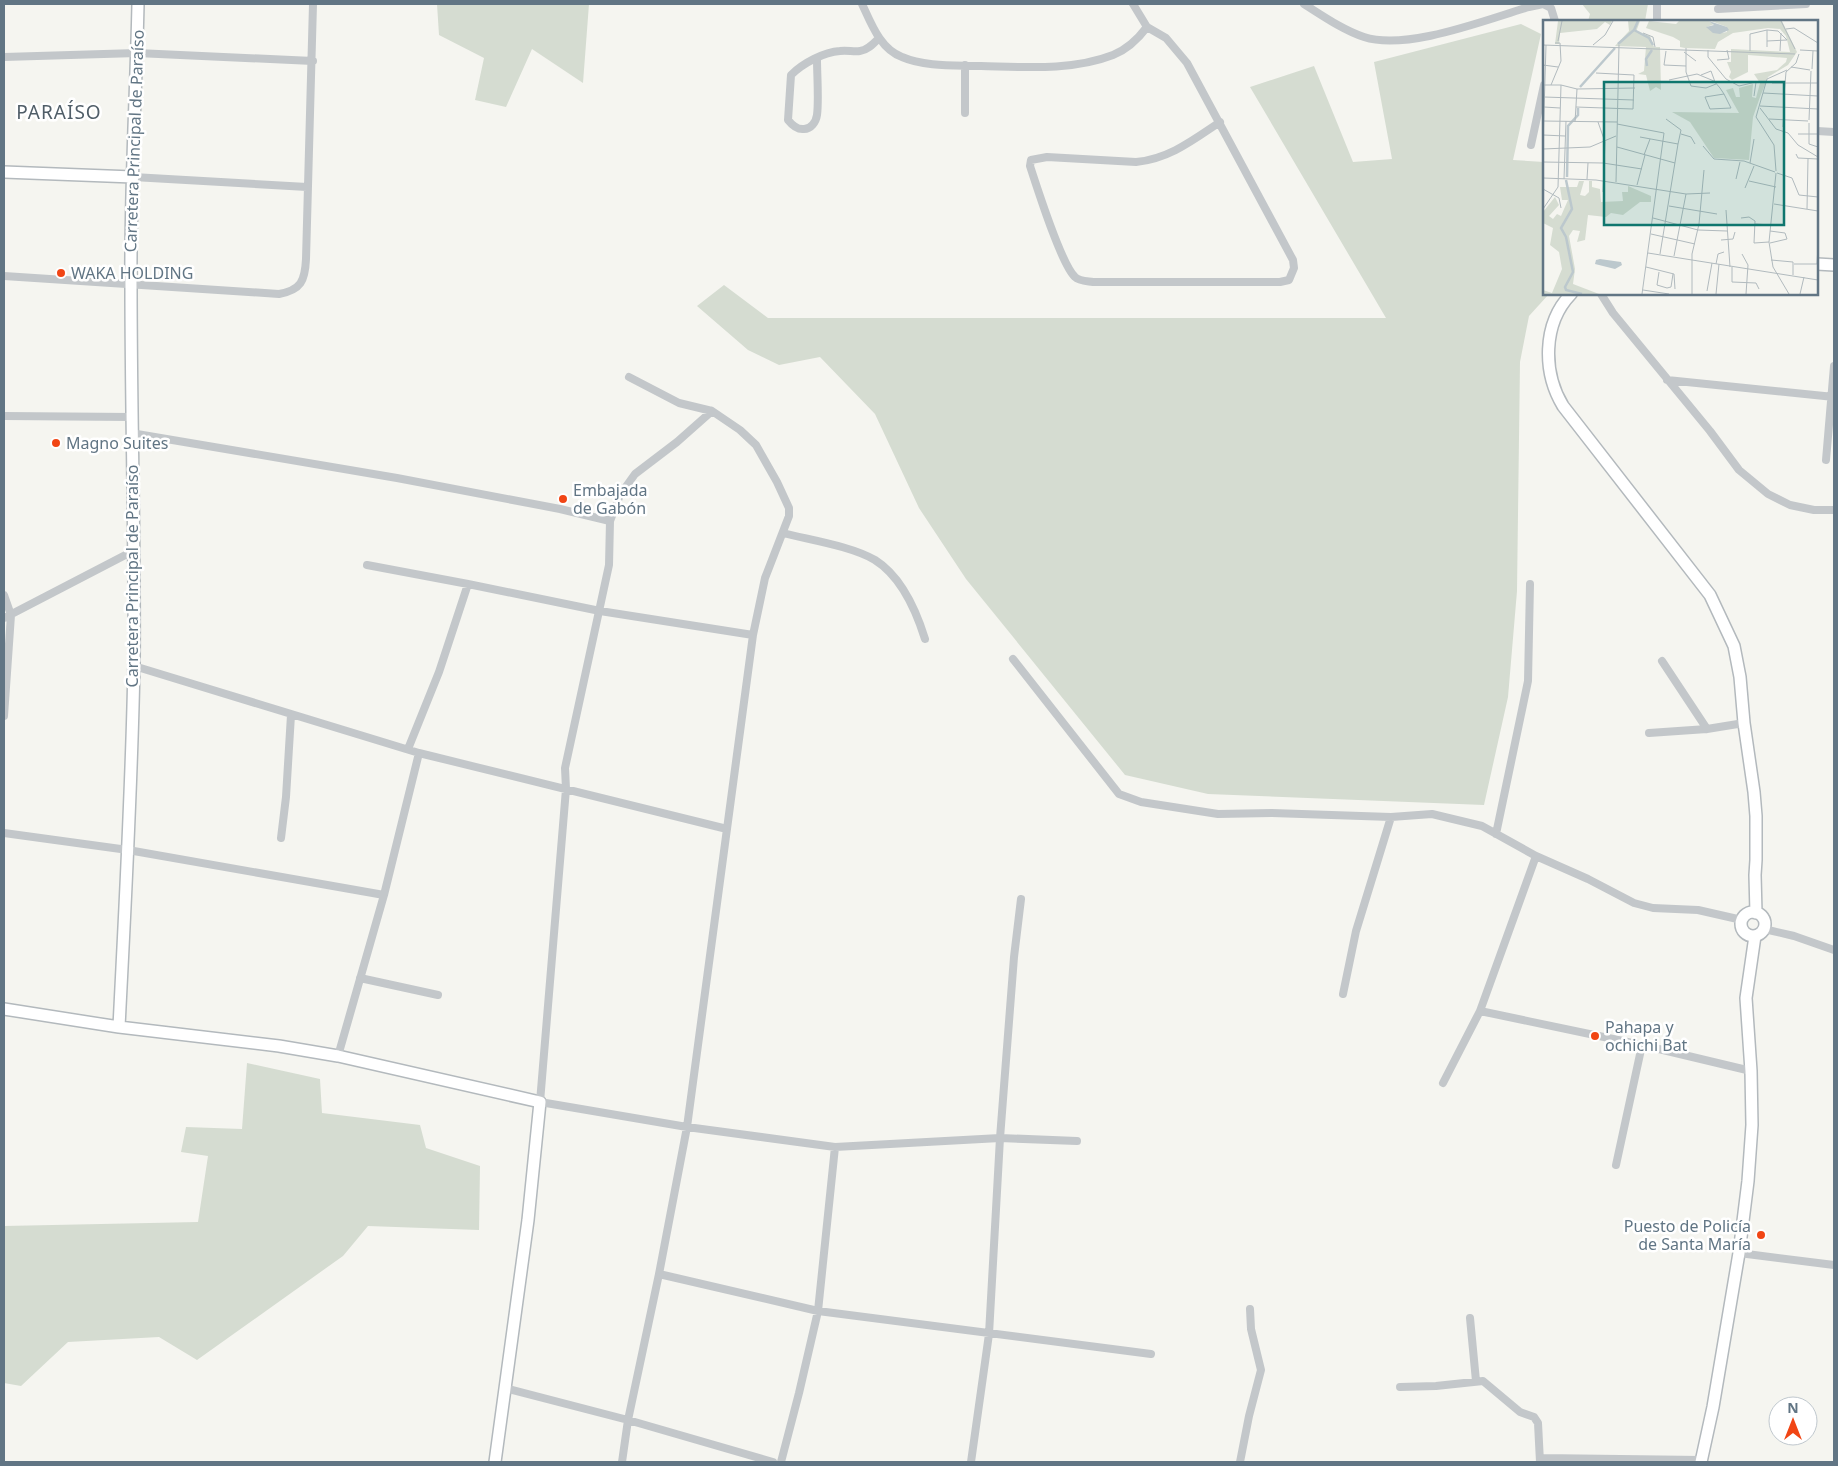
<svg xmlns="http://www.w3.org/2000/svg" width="1838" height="1466" viewBox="0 0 1838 1466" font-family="'Noto Sans',sans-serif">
	<rect width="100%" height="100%" fill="#f5f5f0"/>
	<path fill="#d5dcd1" d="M 437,4 L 589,4 L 583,83 L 532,49 L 506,107 L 475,100 L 484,58 L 439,35 Z
		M 1582,4 L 1648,4 L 1645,21 L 1588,21 L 1590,14 Z
		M 1521,24 L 1541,34 L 1513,160 L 1544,162 L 1544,294 L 1549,294 L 1529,316 L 1520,362 L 1517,591 L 1508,697 L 1484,805 L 1208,794 L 1125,775 L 966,579 L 919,508 L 875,414 L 820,357 L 779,365 L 748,350 L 697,306 L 724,285 L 768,318 L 1386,318 L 1250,87 L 1314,66 L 1353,162 L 1392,159 L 1374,62 Z
		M 247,1063 L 320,1079 L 322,1113 L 420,1125 L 426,1148 L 480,1166 L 479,1230 L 368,1226 L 343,1256 L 197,1360 L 159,1337 L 68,1342 L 21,1386 L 4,1383 L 4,1226 L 198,1222 L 208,1156 L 181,1152 L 186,1127 L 242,1129 Z"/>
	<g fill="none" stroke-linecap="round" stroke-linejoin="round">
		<g stroke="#b3b9bd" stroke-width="14">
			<path id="secondary" d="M 4,172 L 133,177
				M 1817,264 L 1834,265
				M 1571,294 C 1542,324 1543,373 1563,406 L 1710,595 L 1734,646 L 1740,677 L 1744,723 L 1754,792 L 1756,816 L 1756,860 L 1755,875 L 1756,913
				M1741 924a12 12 0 1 1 24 0a12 12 0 1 1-24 0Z
				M 4,1009 L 119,1027 L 279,1046 L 338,1056 L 540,1102 L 528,1220 L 495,1462
				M 119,1027 C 125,906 132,784 134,662 C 135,537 131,412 131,287 C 130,192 136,98 138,4
				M 1701,1462 L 1713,1407 L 1739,1253 L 1748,1181 L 1752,1125 L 1751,1071 L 1746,998 L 1755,936"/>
		</g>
		<path stroke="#c3c7ca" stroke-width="8" d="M 862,4 C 871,23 880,49 902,57 C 925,67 956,65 981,66 C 1024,67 1072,71 1113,55 C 1128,49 1138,39 1147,27
			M 1133,4 L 1147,27 L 1166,38 L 1187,63 L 1293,260 L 1294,268 L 1289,280 L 1280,282 L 1093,282 C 1087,281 1079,281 1075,277 C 1061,264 1037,187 1030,166 L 1031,160 L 1047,157 L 1136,162 C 1169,159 1193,140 1220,122
			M 1304,4 C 1323,16 1343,30 1364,37 C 1407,51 1485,20 1529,7 L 1543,4 L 1551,8 L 1555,21
			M 1657,4 L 1657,21
			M 1718,9 L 1806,4
			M 4,57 L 137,53 L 313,61
			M 817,59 C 817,75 819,100 817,115 C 816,122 811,129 804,129 C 797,130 792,125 788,120 L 791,75 C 803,63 824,52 840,51 C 847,50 854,52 860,51 C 868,50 874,43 879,38
			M 965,113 L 965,65
			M 1817,131 L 1834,132
			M 1531,145 L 1544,85
			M 133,177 L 307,187
			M 4,276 L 279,294 C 301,290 305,281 306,259 L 313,4
			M 1601,294 L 1613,313 L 1710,431 L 1739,470 L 1768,494 L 1790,505 L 1814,510 L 1834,510
			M 629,377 L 679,403 L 712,411 L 740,430 L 756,445 L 777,482 L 789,508 L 789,516 L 765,578 L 753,635
			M 1667,380 L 1834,397
			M 4,416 L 132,417
			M 131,433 L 397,478 L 560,509 L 610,521 L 609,565 L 565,768 L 566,789 L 540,1102 L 687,1127 L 835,1147 L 1000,1138 L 1077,1141
			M 1826,460 L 1834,366
			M 610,521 L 620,495 L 635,474 L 677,442 L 712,411
			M 783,533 C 810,540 851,546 875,560 C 902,577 916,610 925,639
			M 367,565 L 468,584 L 600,611 L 753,635 L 687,1127 L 659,1274 L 628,1420 L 622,1462
			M 4,595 L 11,615 L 4,716
			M 4,618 L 135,550
			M 1013,659 L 1119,794 L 1141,802 L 1218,814 L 1272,813 L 1391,817 L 1432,814 L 1482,826 L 1536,856 L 1588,879 L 1634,903 L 1653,908 L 1698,910 L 1742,920
			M 1662,661 L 1707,729
			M 134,666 L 419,753 L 727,829
			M 1649,733 L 1707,729 L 1744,723
			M 408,749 L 439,672 L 468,584
			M 4,833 L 128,850 L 384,895
			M 1496,834 L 1528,681 L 1530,584
			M 281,838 L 286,797 L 291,715
			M 1764,929 L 1794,936 L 1834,950
			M 360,978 L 438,995
			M 1343,994 L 1356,931 L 1391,817
			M 1480,1011 L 1642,1045 L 1751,1071
			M 338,1056 L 384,895 L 419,753
			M 1443,1083 L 1480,1011 L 1536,856
			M 1616,1165 L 1642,1045
			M 1739,1253 L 1834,1265
			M 659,1274 L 818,1311 L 1151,1354
			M 1470,1318 L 1476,1381
			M 1400,1387 L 1436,1386 L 1483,1381 L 1520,1412 L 1534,1417 L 1538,1423 L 1540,1462
			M 505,1388 L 628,1420 L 773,1462
			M 1540,1458 L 1701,1460
			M 781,1462 L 799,1393 L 818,1311 L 835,1147
			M 971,1462 L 989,1334 L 1000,1138 L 1014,957 L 1021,899
			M 1240,1462 L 1249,1416 L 1261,1370 L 1251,1329 L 1250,1309"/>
		<use href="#secondary" stroke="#fff" stroke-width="11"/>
	</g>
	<g fill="#f14514" stroke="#fff" stroke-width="2">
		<circle cx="61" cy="273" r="5"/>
		<circle cx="56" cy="443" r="5"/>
		<circle cx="563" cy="499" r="5"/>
		<circle cx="1595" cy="1036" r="5"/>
		<circle cx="1761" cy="1235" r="5"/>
	</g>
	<g text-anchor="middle" stroke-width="5" stroke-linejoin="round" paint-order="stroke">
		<g font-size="16" fill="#617584" stroke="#fff">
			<text transform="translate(134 141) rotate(-88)" y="6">Carretera Principal de Paraíso</text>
			<text transform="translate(132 576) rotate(-90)" y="6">Carretera Principal de Paraíso</text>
		</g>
		<g font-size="16" fill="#617584" stroke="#fff" text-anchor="start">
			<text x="71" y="279">WAKA HOLDING</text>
			<text x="66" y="449">Magno Suites</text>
			<text x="573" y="496">Embajada<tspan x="573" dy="18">de Gabón</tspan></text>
			<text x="1605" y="1033">Pahapa y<tspan x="1605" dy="18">ochichi Bat</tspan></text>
			<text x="1751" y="1232" text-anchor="end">Puesto de Policía<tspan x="1751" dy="18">de Santa María</tspan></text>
		</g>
		<g font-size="19" letter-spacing="1" fill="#505e68" stroke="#fff">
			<text x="59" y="119">PARAÍSO</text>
		</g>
	</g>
	<g transform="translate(1543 20)">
		<rect width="275" height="275" fill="#f5f5f0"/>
		<path d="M 15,1 L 69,1 L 67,5 L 62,2 L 54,9 L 17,13 L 16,24 L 12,24 ZM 85,1 L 97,1 L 93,12 L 107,16 L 111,27 L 117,27 L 118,70 L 113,67 L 107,71 L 103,55 L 95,54 L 101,51 L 103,27 L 72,26 L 86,11 ZM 106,1 L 133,4 L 136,1 L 166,1 L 171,4 L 164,7 L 179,13 L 184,12 L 184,7 L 168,1 L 242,1 L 239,1 L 254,32 L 245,45 L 225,57 L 217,77 L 210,97 L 206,140 L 171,138 L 147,102 L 129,92 L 196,93 L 183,70 L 190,68 L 193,77 L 197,77 L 196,68 L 210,64 L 209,77 L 213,78 L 217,63 L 211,54 L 234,50 L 243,42 L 244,38 L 205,35 L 205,52 L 189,60 L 186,57 L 188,52 L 184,42 L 188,42 L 188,29 L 247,32 L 243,16 L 237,9 L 225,8 L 190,13 L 175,22 L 172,29 L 142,28 L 137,27 L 137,21 L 130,17 L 103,8 ZM 36,161 L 41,161 L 37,175 L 42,176 L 46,172 L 46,161 L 49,161 L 49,167 L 57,169 L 58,182 L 80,181 L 79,172 L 85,172 L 85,166 L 108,176 L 108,182 L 97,182 L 80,195 L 68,193 L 63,197 L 45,195 L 42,220 L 34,222 L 37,211 L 30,210 L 26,216 L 32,249 L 30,264 L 56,274 L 0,274 L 0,270 L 9,273 L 19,249 L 16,232 L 7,225 L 10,208 L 0,203 L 0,192 L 12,177 L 16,185 L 6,196 L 10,199 L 14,194 L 18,196 L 25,180 L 19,180 L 17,167 L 34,167 Z" fill="#d5dcd1"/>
		<path d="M 166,1 L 184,7 L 186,10 L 177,14 L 170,13 L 163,7 L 171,5 ZM 57,239 L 78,242 L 79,245 L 72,249 L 52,244 L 53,240 Z" fill="#bcc8cd"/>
		<path fill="none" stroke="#bcc8cd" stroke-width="2.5" d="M 91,10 L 106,18 L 110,25M 75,24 L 91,10 L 95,1M 104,46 L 103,39 L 109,30M 37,67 L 72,28M 24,157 L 25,106 L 35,95 L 35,88M 23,160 L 29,189 L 18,208 L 23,217 L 30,252 L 22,267 L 23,270 L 39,274"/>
		<path fill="none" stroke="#b1babe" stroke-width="1" d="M 238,1 L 252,29M 243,9 L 251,8 L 275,23M 100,13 L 110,17 L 112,27M 15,21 L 19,1M 0,25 L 252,34M 50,25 L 62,15 L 70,1M 224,27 L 224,10 L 235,11 L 244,20 L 224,21M 143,28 L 143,52 L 148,66 L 163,68 L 173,64M 165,30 L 165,37 L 183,59 L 196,66 L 213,62 L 211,76M 257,30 L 275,31M 123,31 L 121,45 L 143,46M 207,31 L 207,14 L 224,10M 237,31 L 238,13M 141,32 L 153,41M 174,40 L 186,39 L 184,30M 0,45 L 15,47M 248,47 L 267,50M 269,49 L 270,31M 158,55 L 168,51 L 172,62M 126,60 L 154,54 L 171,61 L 177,68 L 181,74 L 188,88 L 167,89 L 162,77 L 181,74M 229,63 L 275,63M 0,65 L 18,65 L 15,167 L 0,189M 8,65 L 18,41 L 17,23 L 12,23M 18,65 L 34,69 L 92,68M 220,73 L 275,76M 241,75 L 243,52 L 253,43 L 256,34M 1,77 L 91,80M 217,86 L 275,89M 1,87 L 17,88M 33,87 L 90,89 L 91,55 L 53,53M 217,88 L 233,109 L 245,113 L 255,125 L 275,137M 123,99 L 138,110 L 135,124M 226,99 L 265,101M 266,100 L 268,51M 0,101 L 74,102M 32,102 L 34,69M 55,102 L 62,122 L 60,172M 266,103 L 266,124 L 275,127M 74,104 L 121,113 L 99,274M 240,107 L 241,88M 138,114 L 148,117 L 152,124M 255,114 L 275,114M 0,115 L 22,116M 97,117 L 135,124 L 117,234M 0,125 L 3,25M 160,126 L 171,139 L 201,141 L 232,152M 74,127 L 132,143M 0,129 L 47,127 L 73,116M 253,134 L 255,138 L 275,139M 101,135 L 107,119M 0,142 L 60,143 L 99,149M 207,143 L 211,119M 233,151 L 231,125 L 213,97 L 224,59 L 244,50M 233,153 L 226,222 L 230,247 L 246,274M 234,153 L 249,158 L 256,175 L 275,177M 0,158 L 53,160 L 143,174 L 167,173M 21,159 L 23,101M 44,159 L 45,143M 193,159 L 197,142M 206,161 L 233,167M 73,162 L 76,25M 94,165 L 102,135M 202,168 L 211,146M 0,169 L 16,178 L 18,188M 231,184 L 275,191M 126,186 L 174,194M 264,189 L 265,139M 183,190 L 187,247M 110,198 L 155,210 L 184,211M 198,198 L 206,197 L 212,201 L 211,223 L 226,222M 212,204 L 228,205M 108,214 L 152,224M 178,220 L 190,219 L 192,212M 227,223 L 244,219 L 242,213 L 227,211M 105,233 L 275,260M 199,234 L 205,245 L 203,274M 131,236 L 143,174M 228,240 L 250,242 L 250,255M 173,244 L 175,234 L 181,232M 251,244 L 274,244 L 275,225M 103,247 L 131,254 L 132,269M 189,247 L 189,262 L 213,263 L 216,269M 116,252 L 114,265 L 124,268 L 128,267 L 130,254M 100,270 L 126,274M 164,271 L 169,243M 149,274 L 149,234 L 156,204 L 161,150M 173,274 L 176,244M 257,274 L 261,257"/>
		<path fill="#0f766e" fill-opacity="0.15" stroke="#0f766e" stroke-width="2.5" d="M 61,62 L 241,62 L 241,205 L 61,205 Z"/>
		<rect width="275" height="275" fill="none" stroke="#617584" stroke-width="2.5"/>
	</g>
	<rect width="1838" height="1466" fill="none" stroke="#617584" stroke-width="10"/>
	<g transform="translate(1793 1421)"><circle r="24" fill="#ffffff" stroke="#c0c8ce"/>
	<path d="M0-4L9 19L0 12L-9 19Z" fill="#f14514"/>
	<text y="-8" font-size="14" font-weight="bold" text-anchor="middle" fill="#617584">N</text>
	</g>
</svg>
